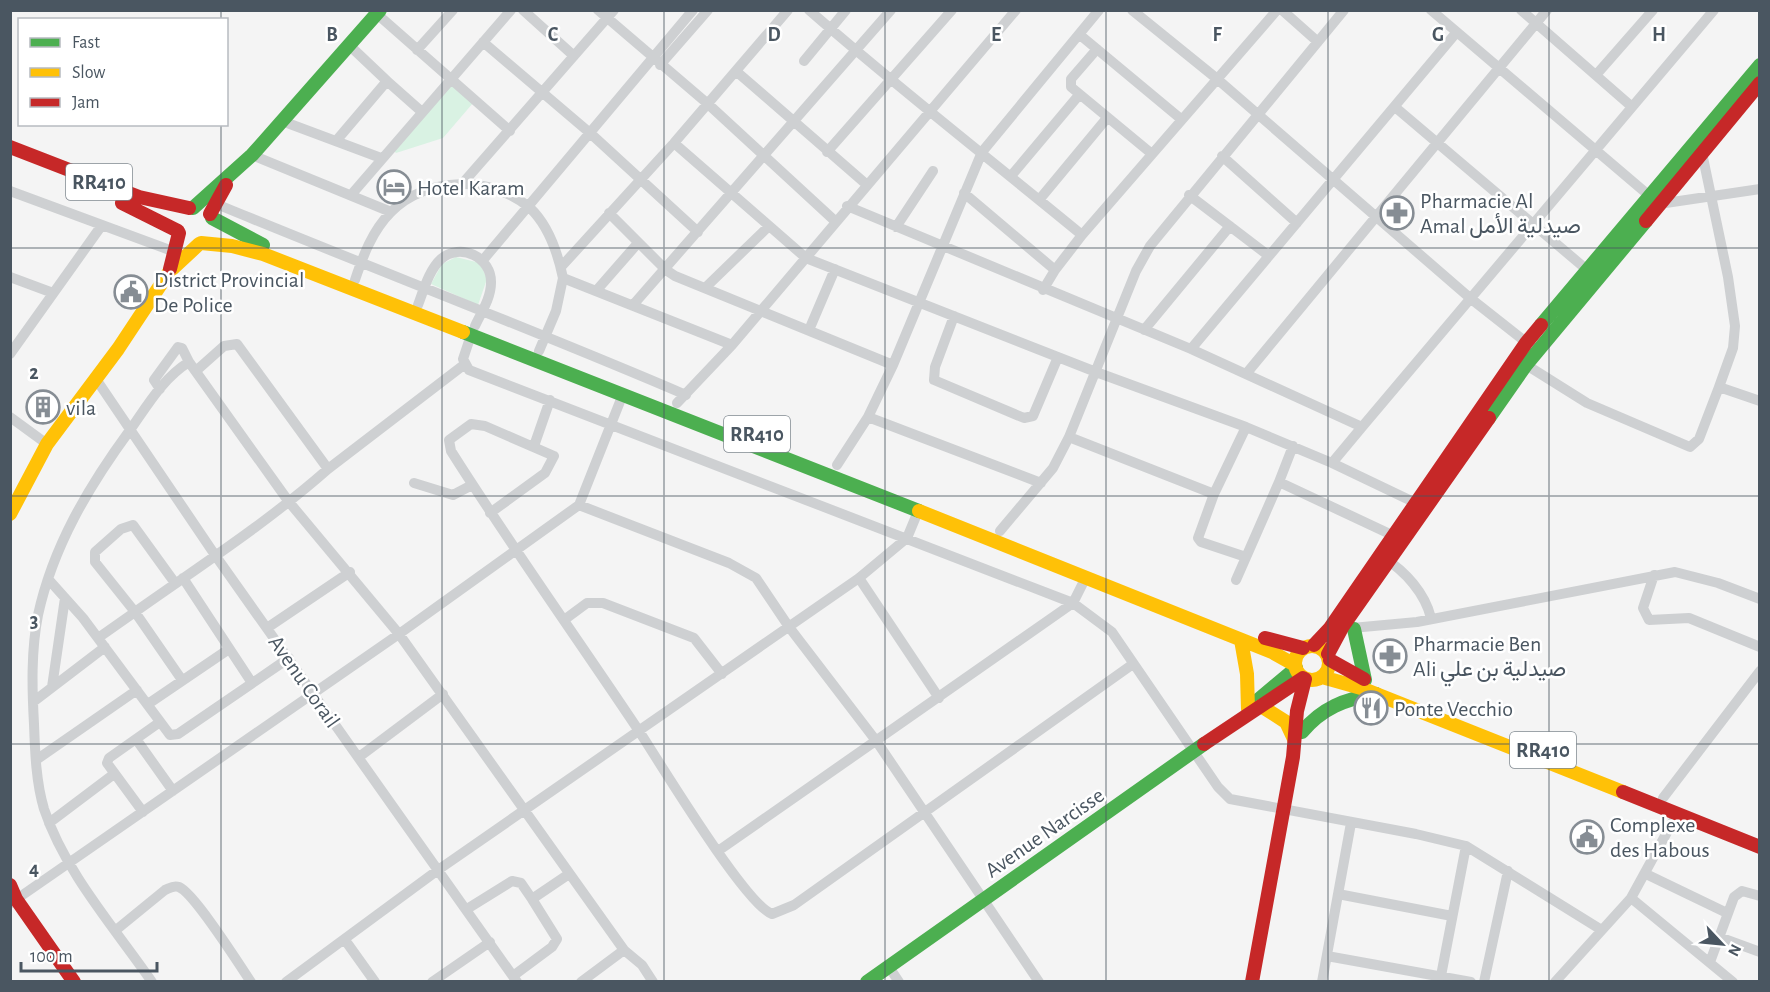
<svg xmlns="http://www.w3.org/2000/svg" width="1770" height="992" viewBox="0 0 1770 992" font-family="'Alegreya Sans',Vazirmatn,sans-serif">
	<rect width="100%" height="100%" fill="#f4f4f4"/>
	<path fill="#d9f2e3" d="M 451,83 L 473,103 L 443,138 L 396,153 L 392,149 Z
		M 456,257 L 480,263 L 487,279 L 478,305 L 431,284 L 442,264 Z"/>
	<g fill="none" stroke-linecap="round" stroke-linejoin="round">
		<path stroke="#ced0d2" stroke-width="10" d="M 523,10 L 574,56
			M 598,10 L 708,104 L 835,221
			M 809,10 C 898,88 991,160 1082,235
			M 1132,10 L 1216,78 L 1470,298 L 1531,346
			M 1282,10 L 1318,42
			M 1431,10 L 1659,204 L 1760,189
			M 1521,10 L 1631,106
			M 377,14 L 510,131
			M 1080,35 L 1181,119
			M 483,42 L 590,133 L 698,232
			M 1097,49 L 1071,79 L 1071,87 L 1152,154
			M 417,50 L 453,10
			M 804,61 L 846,10
			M 660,65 L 708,10
			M 737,72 L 866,184
			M 1596,75 L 1653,10
			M 387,81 L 422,112
			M 1395,107 L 1586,269
			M 282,121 L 381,158
			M 336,141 L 387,81 L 349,45
			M 674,143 L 806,258 L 1096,372 L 1246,427 L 1332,463 L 1422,506
			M 1701,148 L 1728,277 L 1735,326 L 1733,348 L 1719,387 L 1760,401
			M 827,152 L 952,10
			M 252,155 L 391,212
			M 1222,156 L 1297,223
			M 1011,176 L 1079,95
			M 462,184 L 614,10
			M 10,191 L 175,252
			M 964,193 L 1055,270
			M 351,195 L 511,10
			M 1189,195 L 1269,256
			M 1039,200 L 1107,118
			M 214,203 C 371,268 530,328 686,395
			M 847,206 L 1191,349 L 1362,427 L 1714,10
			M 609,213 L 666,270 L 675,276 L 893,365
			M 896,227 L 933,171
			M 483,260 L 693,10
			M 561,267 L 674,143 L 788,10
			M 10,277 L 53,293
			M 355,280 C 363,256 372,231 391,212 C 426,176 492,175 530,208 C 548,225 558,254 563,278
			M 705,288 L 769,226
			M 1043,290 L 1055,270 L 1082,235 L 1277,10
			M 596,291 L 638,243
			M 418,305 C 424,289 429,270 441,259 C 460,242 492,257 491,283 C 491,298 481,313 475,326
			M 633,305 L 891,10
			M 954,316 L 935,367 L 934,380 L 1024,418 L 1033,416 L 1058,357
			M 809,330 L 835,269
			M 1144,330 L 1230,226
			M 471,335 L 463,359 L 469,370 L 1073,603 L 1112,632 L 1218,787 L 1230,799 L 1416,834 L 1466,846 L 1600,929
			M 1191,349 L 1456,33
			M 539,351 L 556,311 L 563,278 L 732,345
			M 10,354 L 102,225
			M 1520,361 L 1587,403 L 1690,447 L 1699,439 L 1719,387
			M 197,370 L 224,346 L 237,344 L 328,469 L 465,364
			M 1246,374 L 1547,10
			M 96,379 L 215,555 L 517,982
			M 160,389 L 154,380 L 178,347 L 182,348 L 189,362
			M 677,403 L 732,345 L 1016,10
			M 10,417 L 47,444
			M 868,417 L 1041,483
			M 1246,427 L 1214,494 L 1069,437 L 1136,271 L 1150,246 L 1344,10
			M 534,446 L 550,400
			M 1293,446 L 1279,482 L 1392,535
			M 1332,463 L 1362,427
			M 837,465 L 868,417 L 893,365 L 982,152 L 1099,10
			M 414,483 L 453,495 L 472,485
			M 1214,494 L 1198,538 L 1201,542 L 1246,557
			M 579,505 L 729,563 L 756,578 L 789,627 L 877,742 L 1039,982
			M 490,513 L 545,473 L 554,456 L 485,426 L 471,424 L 449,440 L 451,451 C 511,546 577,638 639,731 C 660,763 745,904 772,914 L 794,905 L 1133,664
			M 1000,531 L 1053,468 L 1069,437
			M 1384,558 C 1405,571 1425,593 1431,618
			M 1654,575 L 1643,608 L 1649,620 L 1689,618 L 1760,647
			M 183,578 L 252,683
			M 859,578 L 939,698
			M 49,580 L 83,618 L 170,735 L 178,734 L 289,658
			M 1236,580 L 1279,482
			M 175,583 L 133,525 L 121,529 L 95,552 L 95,562 L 135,612 C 200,566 268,522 328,469
			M 564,620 L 587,603 L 603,603 L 694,638 L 722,674
			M 267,628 L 350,572
			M 1352,628 L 1417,622 L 1675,572 L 1718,583 L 1760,599
			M 98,638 L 135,612 L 182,680
			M 52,687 L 65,598
			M 33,702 L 105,647
			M 148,704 L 229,649
			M 136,739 L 173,791
			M 359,757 L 443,694
			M 36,760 L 137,690
			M 1663,798 L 1760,671
			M 143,812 L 107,763 L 109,758 L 160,722
			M 1677,814 L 1631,898 L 1733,982
			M 49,823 L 114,774
			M 718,851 L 1073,603 L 1086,577
			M 1646,874 L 1727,913
			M 1338,894 L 1452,916
			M 11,903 L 399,634 L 579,505 L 623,394
			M 467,909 L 512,881 L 521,883 L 532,899 L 569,874
			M 116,930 L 165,890 C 170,888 173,885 179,887 C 194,893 239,964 251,982
			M 1719,937 L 1760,952
			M 345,940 L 375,982
			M 1327,956 L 1471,982
			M 1710,962 L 1734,897 L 1742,891 L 1760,896
			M 889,967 L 899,982
			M 513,976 L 552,947 L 557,939 L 532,899
			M 1440,981 L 1466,846
			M 152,982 C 114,927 65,872 44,809 C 36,782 35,752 34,724 C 32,688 31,651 38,615 C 53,546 89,486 130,430 C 147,406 163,378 189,362 L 289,502 L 399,634 L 624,950 L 642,965 L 653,982
			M 286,982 L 438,870 L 859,578 L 907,538 L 919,509
			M 432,982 L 490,942
			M 581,982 L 624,950
			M 1322,982 L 1351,823
			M 1484,982 L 1508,871
			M 1555,982 L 1631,898"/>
		<path stroke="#4caf50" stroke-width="14" d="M 193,208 L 252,155 L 380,10
			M 212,218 L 263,245
			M 1541,325 L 1760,65
			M 463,332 L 919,511
			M 1489,418 L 1526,365 L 1646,221
			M 1354,629 L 1365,680
			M 1259,699 L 1296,668
			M 1302,732 C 1322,708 1345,699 1376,694
			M 867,982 L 1204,744"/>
		<path stroke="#ffc107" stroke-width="14" d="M 201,243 L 232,246 L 263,254 L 463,332
			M 919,511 L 1272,652 L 1295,665
			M 10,514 L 47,444 L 118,349 L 169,272 L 199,244
			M 1241,640 L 1247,674 L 1248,709
			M1295 663a17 17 0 1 1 34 0a17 17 0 1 1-34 0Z
			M 1322,677 L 1361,688 L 1623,792
			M 1261,706 L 1286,722 L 1294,739"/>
		<path stroke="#c62828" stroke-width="14" d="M 10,147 L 139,197 L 189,208
			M 122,203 L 178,231
			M 210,214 L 226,185
			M 1646,221 L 1760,83
			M 170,269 L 179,233
			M 1265,638 L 1303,648
			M 1314,645 L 1330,628 L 1526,343 L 1541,325
			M 1328,654 L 1343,626 L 1489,418
			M 1330,660 L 1364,679
			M 1204,744 L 1303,678
			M 1623,792 L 1760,847
			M 10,885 L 16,899 L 74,982
			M 1252,982 L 1293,757 L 1297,711 L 1305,679"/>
	</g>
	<path fill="none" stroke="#4a5661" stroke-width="1.5" stroke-opacity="0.55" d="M 221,10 L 221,20M 442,10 L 442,982M 664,10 L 664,982M 885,10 L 885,982M 1106,10 L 1106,982M 1328,10 L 1328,982M 1549,10 L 1549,982M 221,124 L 221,982M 10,248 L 1760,248M 10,496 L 1760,496M 10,744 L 1760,744"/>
	<defs>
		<g id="hotel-ring" transform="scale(1.725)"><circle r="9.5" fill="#fff" stroke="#868d94" stroke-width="1.5"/><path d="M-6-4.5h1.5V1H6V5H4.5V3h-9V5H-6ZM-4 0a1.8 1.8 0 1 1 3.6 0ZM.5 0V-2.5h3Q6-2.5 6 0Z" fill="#868d94"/></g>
		<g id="pharmacy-ring" transform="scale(1.725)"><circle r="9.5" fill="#fff" stroke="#868d94" stroke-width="1.5"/><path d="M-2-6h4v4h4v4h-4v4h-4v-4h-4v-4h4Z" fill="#868d94"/></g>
		<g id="civic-ring" transform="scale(1.725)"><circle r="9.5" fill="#fff" stroke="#868d94" stroke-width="1.5"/><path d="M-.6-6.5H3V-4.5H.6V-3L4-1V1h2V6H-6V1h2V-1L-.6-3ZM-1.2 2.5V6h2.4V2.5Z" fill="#868d94"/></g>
		<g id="building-ring" transform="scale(1.725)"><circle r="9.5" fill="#fff" stroke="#868d94" stroke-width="1.5"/><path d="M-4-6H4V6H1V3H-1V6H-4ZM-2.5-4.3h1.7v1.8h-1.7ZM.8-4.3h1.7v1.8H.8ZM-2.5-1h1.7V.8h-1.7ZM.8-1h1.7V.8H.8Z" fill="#868d94"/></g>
		<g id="restaurant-ring" transform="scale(1.725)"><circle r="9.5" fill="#fff" stroke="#868d94" stroke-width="1.5"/><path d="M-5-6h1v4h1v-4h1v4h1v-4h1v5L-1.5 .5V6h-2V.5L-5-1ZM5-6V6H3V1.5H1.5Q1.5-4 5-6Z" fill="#868d94"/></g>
	</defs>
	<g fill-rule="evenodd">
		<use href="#hotel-ring" x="394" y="187"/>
		<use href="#pharmacy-ring" x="1397" y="213"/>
		<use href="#civic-ring" x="131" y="292"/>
		<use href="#building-ring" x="43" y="407"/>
		<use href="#pharmacy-ring" x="1390" y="656"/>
		<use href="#restaurant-ring" x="1371" y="708"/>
		<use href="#civic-ring" x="1587" y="837"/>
	</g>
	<g text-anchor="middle" stroke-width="5" stroke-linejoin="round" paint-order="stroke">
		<g fill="#fff" stroke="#808990" stroke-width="1.5">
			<rect x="66" y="164" width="66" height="36" rx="4.5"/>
			<rect x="724" y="416" width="66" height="36" rx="4.5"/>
			<rect x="1510" y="732" width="66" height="36" rx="4.5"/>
		</g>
		<g font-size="21" font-weight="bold" fill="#4a5661">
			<text x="99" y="189">RR410</text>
			<text x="757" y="441">RR410</text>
			<text x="1543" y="757">RR410</text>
		</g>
		<g font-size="22" fill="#4a5661" stroke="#fff" text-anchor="start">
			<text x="417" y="195">Hotel Karam</text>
			<text x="1420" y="208">Pharmacie Al<tspan x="1420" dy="25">Amal صيدلية الأمل</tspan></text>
			<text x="154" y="287">District Provincial<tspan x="154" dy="25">De Police</tspan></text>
			<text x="66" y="415">vila</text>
			<text x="1413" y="651">Pharmacie Ben<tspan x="1413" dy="25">Ali صيدلية بن علي</tspan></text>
			<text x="1394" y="716">Ponte Vecchio</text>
			<text x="1610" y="832">Complexe<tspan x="1610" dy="25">des Habous</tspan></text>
		</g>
		<g font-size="22" fill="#4a5661" stroke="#fff">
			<text transform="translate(305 681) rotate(55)" y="8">Avenu Corail</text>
			<text transform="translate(1044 832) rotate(-35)" y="8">Avenue Narcisse</text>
		</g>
	</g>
	<g font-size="20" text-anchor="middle" font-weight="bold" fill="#4a5661" stroke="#fff" stroke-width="5" stroke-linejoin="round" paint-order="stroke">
		<text x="332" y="41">B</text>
		<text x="553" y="41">C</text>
		<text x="774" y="41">D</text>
		<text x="996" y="41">E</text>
		<text x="1217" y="41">F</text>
		<text x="1438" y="41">G</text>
		<text x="1659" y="41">H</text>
		<text x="34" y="379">2</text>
		<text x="34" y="627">3</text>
		<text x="34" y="875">4</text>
	</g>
	<rect width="1770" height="992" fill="none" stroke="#4a5661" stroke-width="24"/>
	<rect x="18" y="18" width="210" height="108" fill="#ffffff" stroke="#b7bbc0" stroke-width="1.5"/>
	<rect x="30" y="38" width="30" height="9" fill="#4caf50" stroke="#b7bbc0" stroke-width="1.5"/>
	<text x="72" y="48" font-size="18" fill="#4a5661">Fast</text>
	<rect x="30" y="68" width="30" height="9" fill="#ffc107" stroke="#b7bbc0" stroke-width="1.5"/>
	<text x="72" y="78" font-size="18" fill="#4a5661">Slow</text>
	<rect x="30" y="98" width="30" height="9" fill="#c62828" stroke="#b7bbc0" stroke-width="1.5"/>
	<text x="72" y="108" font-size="18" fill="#4a5661">Jam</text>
	<g transform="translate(1722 944) rotate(116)" stroke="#ffffff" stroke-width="4.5" paint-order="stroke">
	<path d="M0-4.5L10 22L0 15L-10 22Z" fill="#4a5661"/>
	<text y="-9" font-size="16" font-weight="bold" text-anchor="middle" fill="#4a5661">N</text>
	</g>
	<path d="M21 962v9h136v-9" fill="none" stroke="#4a5661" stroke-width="3"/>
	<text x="30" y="962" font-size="18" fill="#4a5661" stroke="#ffffff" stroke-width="4.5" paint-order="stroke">100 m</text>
</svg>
